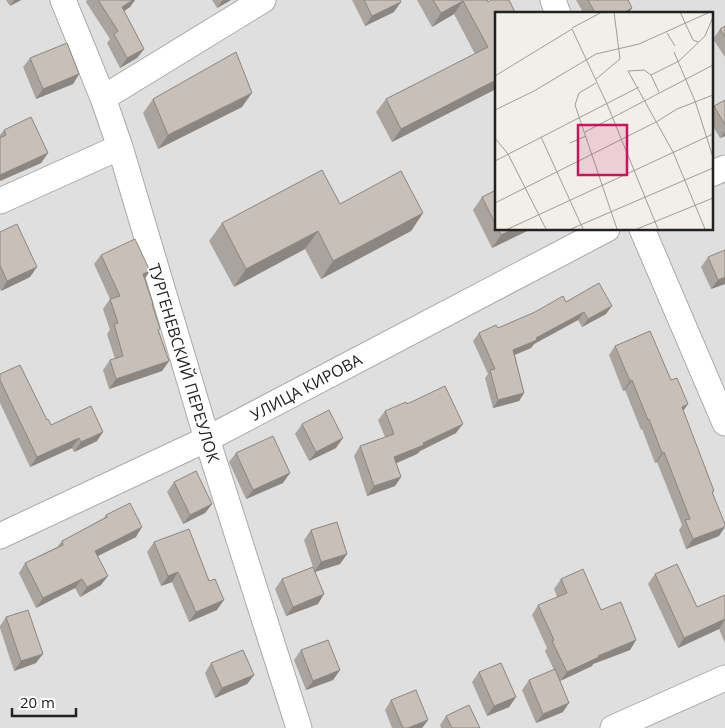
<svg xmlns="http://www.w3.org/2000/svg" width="725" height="728" viewBox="0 0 725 728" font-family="'Open Sans',sans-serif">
	<rect width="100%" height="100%" fill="#f2efe9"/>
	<path fill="#e0dfdf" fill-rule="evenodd" d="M 0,0 L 725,0 L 725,728 L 0,728 ZM 496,14 L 711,14 L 711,229 L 496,229 Z"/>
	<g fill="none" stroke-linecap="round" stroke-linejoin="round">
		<g stroke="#a9a9a9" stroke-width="27">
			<path id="minor" d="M 63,0 L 103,98 L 120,147 L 207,439 L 299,728
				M 553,0 L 558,14
				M 103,98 L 263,0
				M 711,174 L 725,168
				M 0,201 L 120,147
				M 642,229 L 725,423
				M 0,536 L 207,439 L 607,229
				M 613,728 L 725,678"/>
		</g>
		<use href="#minor" stroke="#fff" stroke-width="25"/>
	</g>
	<path fill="#aba49e" d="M 6,0 L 21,0 L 10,6 Z
		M 87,0 L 135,0 L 130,7 L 124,11 L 144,49 L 137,58 L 120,68 L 107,43 L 110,39 L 86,2 Z
		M 212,0 L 231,0 L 217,8 Z
		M 352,0 L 400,0 L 394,12 L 365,26 Z
		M 417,0 L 487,0 L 496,14 L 496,89 L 392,142 L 376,112 L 386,99 L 475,54 L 454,14 L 432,27 Z
		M 576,0 L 628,0 L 628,14 L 584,14 Z
		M 725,26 L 725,57 L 713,39 L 720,29 Z
		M 30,58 L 79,74 L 73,84 L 36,99 L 23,67 Z
		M 153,99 L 242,107 L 158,149 L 143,113 Z
		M 725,100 L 725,136 L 720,138 L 711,123 L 711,110 L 714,106 Z
		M 4,130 L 48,153 L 41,163 L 0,181 L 0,135 Z
		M 496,190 L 496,229 L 531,229 L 492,248 L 473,210 L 482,197 Z
		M 340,204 L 423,213 L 411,231 L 321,279 L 305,249 L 234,287 L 209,241 L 222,223 Z
		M 0,232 L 30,277 L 1,291 L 0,289 Z
		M 101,255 L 145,278 L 159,331 L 169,361 L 162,371 L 109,389 L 103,370 L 110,360 L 115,359 L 107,334 L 110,330 L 103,309 L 110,299 L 94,264 Z
		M 708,257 L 725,284 L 711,289 L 701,267 Z
		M 566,302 L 606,314 L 582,327 L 578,320 L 534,344 L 531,348 L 515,355 L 524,393 L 519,401 L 493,408 L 485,378 L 488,374 L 473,341 L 479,333 L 498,328 Z
		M 615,346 L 683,411 L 713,493 L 719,536 L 686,549 L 679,530 L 682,525 L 657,462 L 655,463 L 642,429 L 641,430 L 625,390 L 623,391 L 609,355 Z
		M 0,380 L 47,420 L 51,425 L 97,441 L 74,452 L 72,448 L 30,467 L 0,403 Z
		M 407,404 L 456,433 L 420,451 L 417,454 L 396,463 L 401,477 L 395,486 L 367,496 L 354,456 L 360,446 L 385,437 L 378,420 L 385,411 Z
		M 302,424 L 336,448 L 309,461 L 295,434 Z
		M 236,453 L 283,483 L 246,499 L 229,462 Z
		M 174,482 L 212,504 L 205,513 L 183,524 L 167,492 Z
		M 106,515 L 136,537 L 97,556 L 101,585 L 80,597 L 75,588 L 36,608 L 19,573 L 25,563 L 57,547 L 62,541 L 104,518 Z
		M 311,530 L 347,554 L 340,564 L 315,572 L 318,604 L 286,616 L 275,589 L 282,579 L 313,567 L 304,540 Z
		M 154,542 L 217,610 L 189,622 L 172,582 L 161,586 L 147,552 Z
		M 655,574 L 697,607 L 725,595 L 725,643 L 719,629 L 678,648 L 648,584 Z
		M 561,579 L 601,610 L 636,640 L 630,650 L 593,664 L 592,666 L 560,681 L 563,712 L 536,723 L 522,690 L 529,680 L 554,670 L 545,651 L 547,648 L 532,615 L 538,605 L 557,597 L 554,589 Z
		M 6,617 L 36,663 L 14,671 L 0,628 L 0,626 Z
		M 301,650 L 340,670 L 333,680 L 306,690 L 294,660 Z
		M 211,663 L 254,675 L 247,684 L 215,698 L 205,673 Z
		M 479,672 L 516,697 L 509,707 L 487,716 L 472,682 Z
		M 391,700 L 428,720 L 422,728 L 392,728 L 385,710 Z
		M 446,716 L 480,728 L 441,728 L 440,725 Z"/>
	<path fill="#8b8681" d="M 14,0 L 21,0 L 10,6 Z
		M 133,0 L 135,0 L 130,7 L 115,17 L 122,7 Z
		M 223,0 L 231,0 L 217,8 Z
		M 463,1 L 454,14 L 432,27 L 441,13 Z
		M 401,2 L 394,12 L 365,26 L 372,16 Z
		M 632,8 L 628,14 L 621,14 Z
		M 144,49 L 137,58 L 120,68 L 127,58 Z
		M 79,74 L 73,84 L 36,99 L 43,89 Z
		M 496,80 L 496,89 L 392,142 L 401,129 Z
		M 252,93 L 242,107 L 158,149 L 168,135 Z
		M 725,132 L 725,136 L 720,138 Z
		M 48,153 L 41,163 L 0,181 L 0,175 Z
		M 423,213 L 411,231 L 321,279 L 333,261 Z
		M 514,229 L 531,229 L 492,248 L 501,235 Z
		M 318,231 L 305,249 L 234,287 L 246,269 Z
		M 37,267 L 30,277 L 1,291 L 7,281 Z
		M 150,271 L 144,280 L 143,274 Z
		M 725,277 L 725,284 L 711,289 L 718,280 Z
		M 612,306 L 606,314 L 582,327 L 588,319 Z
		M 584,312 L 578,320 L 534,344 L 531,348 L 507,358 L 513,350 Z
		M 169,361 L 162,371 L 109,389 L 116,379 Z
		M 632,380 L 625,390 L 623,391 L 630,381 Z
		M 524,393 L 519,401 L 493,408 L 498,400 Z
		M 688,404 L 681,414 L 682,407 Z
		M 463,424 L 456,433 L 420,451 L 417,454 L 388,467 L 394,457 Z
		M 103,432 L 97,441 L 74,452 L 81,442 Z
		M 79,438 L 72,448 L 30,467 L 37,457 Z
		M 343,438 L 336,448 L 309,461 L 316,452 Z
		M 664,452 L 657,462 L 655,463 L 662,453 Z
		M 290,473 L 283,483 L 246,499 L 253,490 Z
		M 401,477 L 395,486 L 367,496 L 374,486 Z
		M 212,504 L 205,513 L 183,524 L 190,515 Z
		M 142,527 L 136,537 L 88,561 L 95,551 Z
		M 725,527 L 719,536 L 686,549 L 693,539 Z
		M 347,554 L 340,564 L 314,572 L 321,562 Z
		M 178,572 L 172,582 L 161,586 L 168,576 Z
		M 108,576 L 101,585 L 80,597 L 87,587 Z
		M 82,579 L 75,588 L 36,608 L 43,598 Z
		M 324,594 L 318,604 L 286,616 L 293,607 Z
		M 224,600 L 217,610 L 189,622 L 196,612 Z
		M 725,619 L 719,629 L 678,648 L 684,638 Z
		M 636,640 L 630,650 L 593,664 L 592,666 L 560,681 L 567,672 L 598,656 Z
		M 43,654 L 36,663 L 14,671 L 21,661 Z
		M 340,670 L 333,680 L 306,690 L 313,681 Z
		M 254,675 L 247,684 L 215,698 L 222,688 Z
		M 516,697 L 509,707 L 487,716 L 494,706 Z
		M 569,703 L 563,712 L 536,723 L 543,714 Z
		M 428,720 L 422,728 L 408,728 Z"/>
	<path fill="#c7bfb8" stroke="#8b8681" d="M 98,0 L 133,0 L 122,7 L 144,49 L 127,58 L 114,34 L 118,31 Z
		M 364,0 L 400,0 L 401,2 L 372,16 Z
		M 433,0 L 487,0 L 488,2 L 491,0 L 509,0 L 516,14 L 496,14 L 496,80 L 401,129 L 386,99 L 488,47 L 463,1 L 441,13 Z
		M 588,0 L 628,0 L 632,8 L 621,14 L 596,14 Z
		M 725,26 L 725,37 L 720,29 Z
		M 67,43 L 79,74 L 43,89 L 30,58 Z
		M 236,52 L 252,93 L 168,135 L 153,99 Z
		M 725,100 L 725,125 L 714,106 Z
		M 31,117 L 48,153 L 0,175 L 0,138 L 6,135 L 4,130 Z
		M 322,170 L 340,204 L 401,171 L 423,213 L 333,261 L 318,231 L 246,269 L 222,223 Z
		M 496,190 L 496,225 L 482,197 Z
		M 17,224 L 37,267 L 7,281 L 0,265 L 0,232 Z
		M 498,229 L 514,229 L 501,235 Z
		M 135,239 L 150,271 L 143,274 L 153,304 L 152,304 L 160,329 L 158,330 L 169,361 L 116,379 L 110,360 L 123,356 L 114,324 L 118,323 L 110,299 L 120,296 L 101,255 Z
		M 725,250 L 725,277 L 718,280 L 708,257 Z
		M 599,283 L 612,306 L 588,319 L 584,312 L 536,338 L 537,340 L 513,350 L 524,393 L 498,400 L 490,370 L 495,369 L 479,333 L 496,325 L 498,328 L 535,312 L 563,296 L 566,302 Z
		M 650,331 L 671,380 L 677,378 L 688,404 L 682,407 L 714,491 L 712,492 L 725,524 L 725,527 L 693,539 L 685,520 L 690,519 L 664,452 L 662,453 L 649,419 L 648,420 L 632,380 L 630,381 L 615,346 Z
		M 20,365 L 47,420 L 48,419 L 51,425 L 91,406 L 103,432 L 81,442 L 79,438 L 37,457 L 0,380 L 0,374 Z
		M 445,386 L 463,424 L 423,443 L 424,445 L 394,457 L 401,477 L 374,486 L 360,446 L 394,434 L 385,411 L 406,402 L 407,404 Z
		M 329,410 L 343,438 L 316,452 L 302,424 Z
		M 273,436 L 290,473 L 253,490 L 236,453 Z
		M 196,471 L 212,504 L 190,515 L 174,482 Z
		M 130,503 L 142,527 L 95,551 L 108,576 L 87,587 L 82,579 L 43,598 L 25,563 L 63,545 L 62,541 L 107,517 L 106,515 Z
		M 337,522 L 347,554 L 321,562 L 311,530 Z
		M 189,529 L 209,581 L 215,579 L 224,600 L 196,612 L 178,572 L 168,576 L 154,542 Z
		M 677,564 L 697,607 L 725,595 L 725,619 L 684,638 L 655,574 Z
		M 313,567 L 324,594 L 293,607 L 282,579 Z
		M 583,569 L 601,610 L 621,602 L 636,640 L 598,656 L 599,657 L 567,672 L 552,641 L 554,640 L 538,605 L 567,593 L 561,579 Z
		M 28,610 L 43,654 L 21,661 L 6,617 Z
		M 328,640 L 340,670 L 313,681 L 301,650 Z
		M 243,650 L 254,675 L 222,688 L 211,663 Z
		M 501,663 L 516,697 L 494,706 L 479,672 Z
		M 555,669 L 569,703 L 543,714 L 529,680 Z
		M 416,690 L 428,720 L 408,728 L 403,728 L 391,700 Z
		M 469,705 L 480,728 L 452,728 L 446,716 Z"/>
	<g text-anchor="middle" stroke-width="4" stroke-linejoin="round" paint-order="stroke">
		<g font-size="16" fill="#222" stroke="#fff">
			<text transform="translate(184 363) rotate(73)" y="6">ТУРГЕНЕВСКИЙ ПЕРЕУЛОК</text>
			<text transform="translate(306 387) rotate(-28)" y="6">УЛИЦА КИРОВА</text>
		</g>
	</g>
	<g transform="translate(495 12)">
		<rect width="218" height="218" fill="#f2efe9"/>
		<path fill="none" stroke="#9f9d99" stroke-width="1" d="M 185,0 L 198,28 L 203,30M 77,16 L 107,0M 172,21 L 180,34M 179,40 L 200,89 L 218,145M 133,59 L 178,140 L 210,217M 133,59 L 149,58 L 156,63 L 184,49 L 210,24 L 218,5M 156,63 L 164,80M 0,64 L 77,17 L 112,92 L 163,217M 100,68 L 125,47 L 119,0M 101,71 L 84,81 L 80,93 L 122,217M 0,98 L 39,79 L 101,42 L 144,32 L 215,0M 90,120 L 218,53M 46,125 L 88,217M 0,126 L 13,142 L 51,217M 75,131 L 91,124M 0,149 L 144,75M 0,191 L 161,110 L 182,97 L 218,83M 13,217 L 218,122M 76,217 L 218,156M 142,217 L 218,186"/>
		<path fill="#c2185b" fill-opacity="0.15" stroke="#c2185b" stroke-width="2.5" d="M 83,113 L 132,113 L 132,163 L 83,163 Z"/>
		<rect width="218" height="218" fill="none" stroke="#222" stroke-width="2.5"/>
	</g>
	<path d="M12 708v8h64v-8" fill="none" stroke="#222222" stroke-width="2.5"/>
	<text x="20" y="708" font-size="15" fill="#222222" stroke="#ffffff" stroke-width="4" paint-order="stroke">20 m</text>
</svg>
